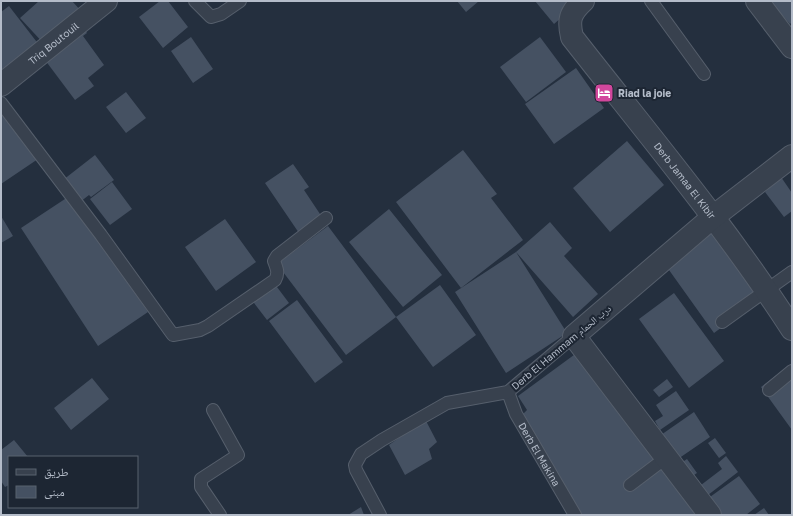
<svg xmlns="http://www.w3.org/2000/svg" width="793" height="516" viewBox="0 0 793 516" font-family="'Golos Text','Noto Naskh Arabic',sans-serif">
	<rect width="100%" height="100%" fill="#242f3e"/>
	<path fill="#455162" d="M 39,1 L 72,1 L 83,13 L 46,46 L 20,18 Z
		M 160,1 L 168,1 L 188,27 L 163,48 L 139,17 Z
		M 457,1 L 479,1 L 466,12 Z
		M 535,1 L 580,1 L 554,24 Z
		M 765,1 L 792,1 L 792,22 L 790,24 L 773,5 Z
		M 9,6 L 43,50 L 1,76 L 1,12 Z
		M 82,26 L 87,33 L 83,36 L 104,65 L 88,78 L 94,86 L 75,100 L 42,56 Z
		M 191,37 L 213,69 L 193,83 L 171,51 Z
		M 540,37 L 566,72 L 526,102 L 500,67 Z
		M 576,68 L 604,108 L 554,144 L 525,104 Z
		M 126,92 L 146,118 L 126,133 L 106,107 Z
		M 1,105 L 38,159 L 1,184 Z
		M 627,141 L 664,185 L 610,232 L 573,188 Z
		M 463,150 L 497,194 L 491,198 L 523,240 L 461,288 L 396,202 Z
		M 95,155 L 114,180 L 91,197 L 89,195 L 80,202 L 63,180 Z
		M 293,164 L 309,187 L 304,190 L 324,220 L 301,236 L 265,183 Z
		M 781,177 L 792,193 L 792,211 L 784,217 L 765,192 Z
		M 112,182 L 132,209 L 110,225 L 90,199 Z
		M 71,195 L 148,312 L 98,346 L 21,228 Z
		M 389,209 L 442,275 L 403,307 L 349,242 Z
		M 1,216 L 13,236 L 1,243 Z
		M 225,219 L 256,262 L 216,291 L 185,247 Z
		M 550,222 L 572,248 L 564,256 L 598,294 L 573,317 L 516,252 L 567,333 L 506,373 L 455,292 L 516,252 Z
		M 328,226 L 396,317 L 346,355 L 277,264 Z
		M 713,228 L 763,297 L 714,333 L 664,263 Z
		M 274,283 L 289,303 L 267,320 L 251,299 Z
		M 440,285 L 476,335 L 433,367 L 396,317 Z
		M 674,293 L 724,361 L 689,388 L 639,319 Z
		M 297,300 L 343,362 L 315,383 L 269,321 Z
		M 578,352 L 702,515 L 581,515 L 522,415 L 527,410 L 518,396 Z
		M 792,363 L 792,430 L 761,387 Z
		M 92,378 L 109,399 L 71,430 L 54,408 Z
		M 667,379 L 673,387 L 659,397 L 653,390 Z
		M 676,391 L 689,410 L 660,430 L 655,421 L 663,416 L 656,405 Z
		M 694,412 L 710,437 L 675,461 L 658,437 Z
		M 425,419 L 437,442 L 429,449 L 432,459 L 405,475 L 389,445 Z
		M 715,438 L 726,453 L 719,458 L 708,443 Z
		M 14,440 L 28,457 L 9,457 L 9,485 L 5,487 L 1,481 L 1,450 Z
		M 726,456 L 738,472 L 708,495 L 701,485 L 722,469 L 718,463 Z
		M 687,459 L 697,473 L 688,479 L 678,465 Z
		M 739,476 L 760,504 L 746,515 L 712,515 L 703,502 Z
		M 361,507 L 364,515 L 348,515 Z
		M 764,508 L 769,515 L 754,515 Z"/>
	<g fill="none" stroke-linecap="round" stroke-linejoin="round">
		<g stroke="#565f6c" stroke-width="14">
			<g id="lane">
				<path d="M 195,1 L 211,17 L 221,14 L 240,1"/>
				<path d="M 651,1 L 704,74"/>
				<path d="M 1,103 L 101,235 L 173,335 L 200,330 L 208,326 L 275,280 C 279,273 277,269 274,261 L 277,256 L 326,218"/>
				<path d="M 722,322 L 792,272"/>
				<path d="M 769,390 L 792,371"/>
				<path id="s1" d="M 508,392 L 516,414 L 575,515"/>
				<path d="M 213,410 L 238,455 L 201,479 L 201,487 L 220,515"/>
				<path d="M 630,485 L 667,457"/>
				<path d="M 380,515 L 356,470 L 355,465 L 361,454 L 382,440 L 447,403 L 508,392 L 574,336"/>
			</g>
		</g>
		<g stroke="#565f6c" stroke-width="24">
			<g id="street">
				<path id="s2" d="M 583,1 C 570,13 568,20 572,37 C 647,133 726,227 792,329"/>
				<path d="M 757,1 L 792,47"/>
				<path id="s3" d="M 1,85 L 106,1"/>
				<path d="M 710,515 L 574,336 L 713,217 L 792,156"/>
			</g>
		</g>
		<use href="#lane" stroke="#38414e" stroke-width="12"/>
		<use href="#street" stroke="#38414e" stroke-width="22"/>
	</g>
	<defs>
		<g id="hotel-square" transform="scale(1)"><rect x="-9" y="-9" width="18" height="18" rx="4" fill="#d1479c" stroke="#1d2633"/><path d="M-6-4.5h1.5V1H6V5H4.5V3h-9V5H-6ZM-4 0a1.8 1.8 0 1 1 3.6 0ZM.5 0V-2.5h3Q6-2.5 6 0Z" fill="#fff"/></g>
	</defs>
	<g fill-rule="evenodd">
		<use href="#hotel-square" x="604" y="93"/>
	</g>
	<g text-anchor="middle" stroke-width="4" stroke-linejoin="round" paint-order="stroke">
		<g font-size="10" fill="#b4bcc9" stroke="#1d2633">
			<text dy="4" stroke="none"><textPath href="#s3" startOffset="67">Triq Boutouil</textPath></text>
			<text dy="4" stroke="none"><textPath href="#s2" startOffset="223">Derb Jamaa El Kibir</textPath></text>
			<text transform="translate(561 347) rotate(-40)" y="4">Derb El Hammam درب الحمام</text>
			<text dy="4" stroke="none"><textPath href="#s1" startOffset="70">Derb El Makina</textPath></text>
		</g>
		<g font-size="10" font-weight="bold" fill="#b4bcc9" stroke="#1d2633" text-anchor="start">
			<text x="618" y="97">Riad la joie</text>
		</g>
	</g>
	<rect width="793" height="516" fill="none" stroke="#b4bcc9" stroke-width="4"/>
	<rect x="8" y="456" width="130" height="52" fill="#1d2633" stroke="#59626f"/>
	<rect x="16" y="469" width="20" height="6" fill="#38414e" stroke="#59626f"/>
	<text x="44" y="476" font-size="12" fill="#b4bcc9">طريق</text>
	<rect x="16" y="486" width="20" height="12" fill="#455162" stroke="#59626f"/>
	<text x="44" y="496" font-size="12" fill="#b4bcc9">مبنى</text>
</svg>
